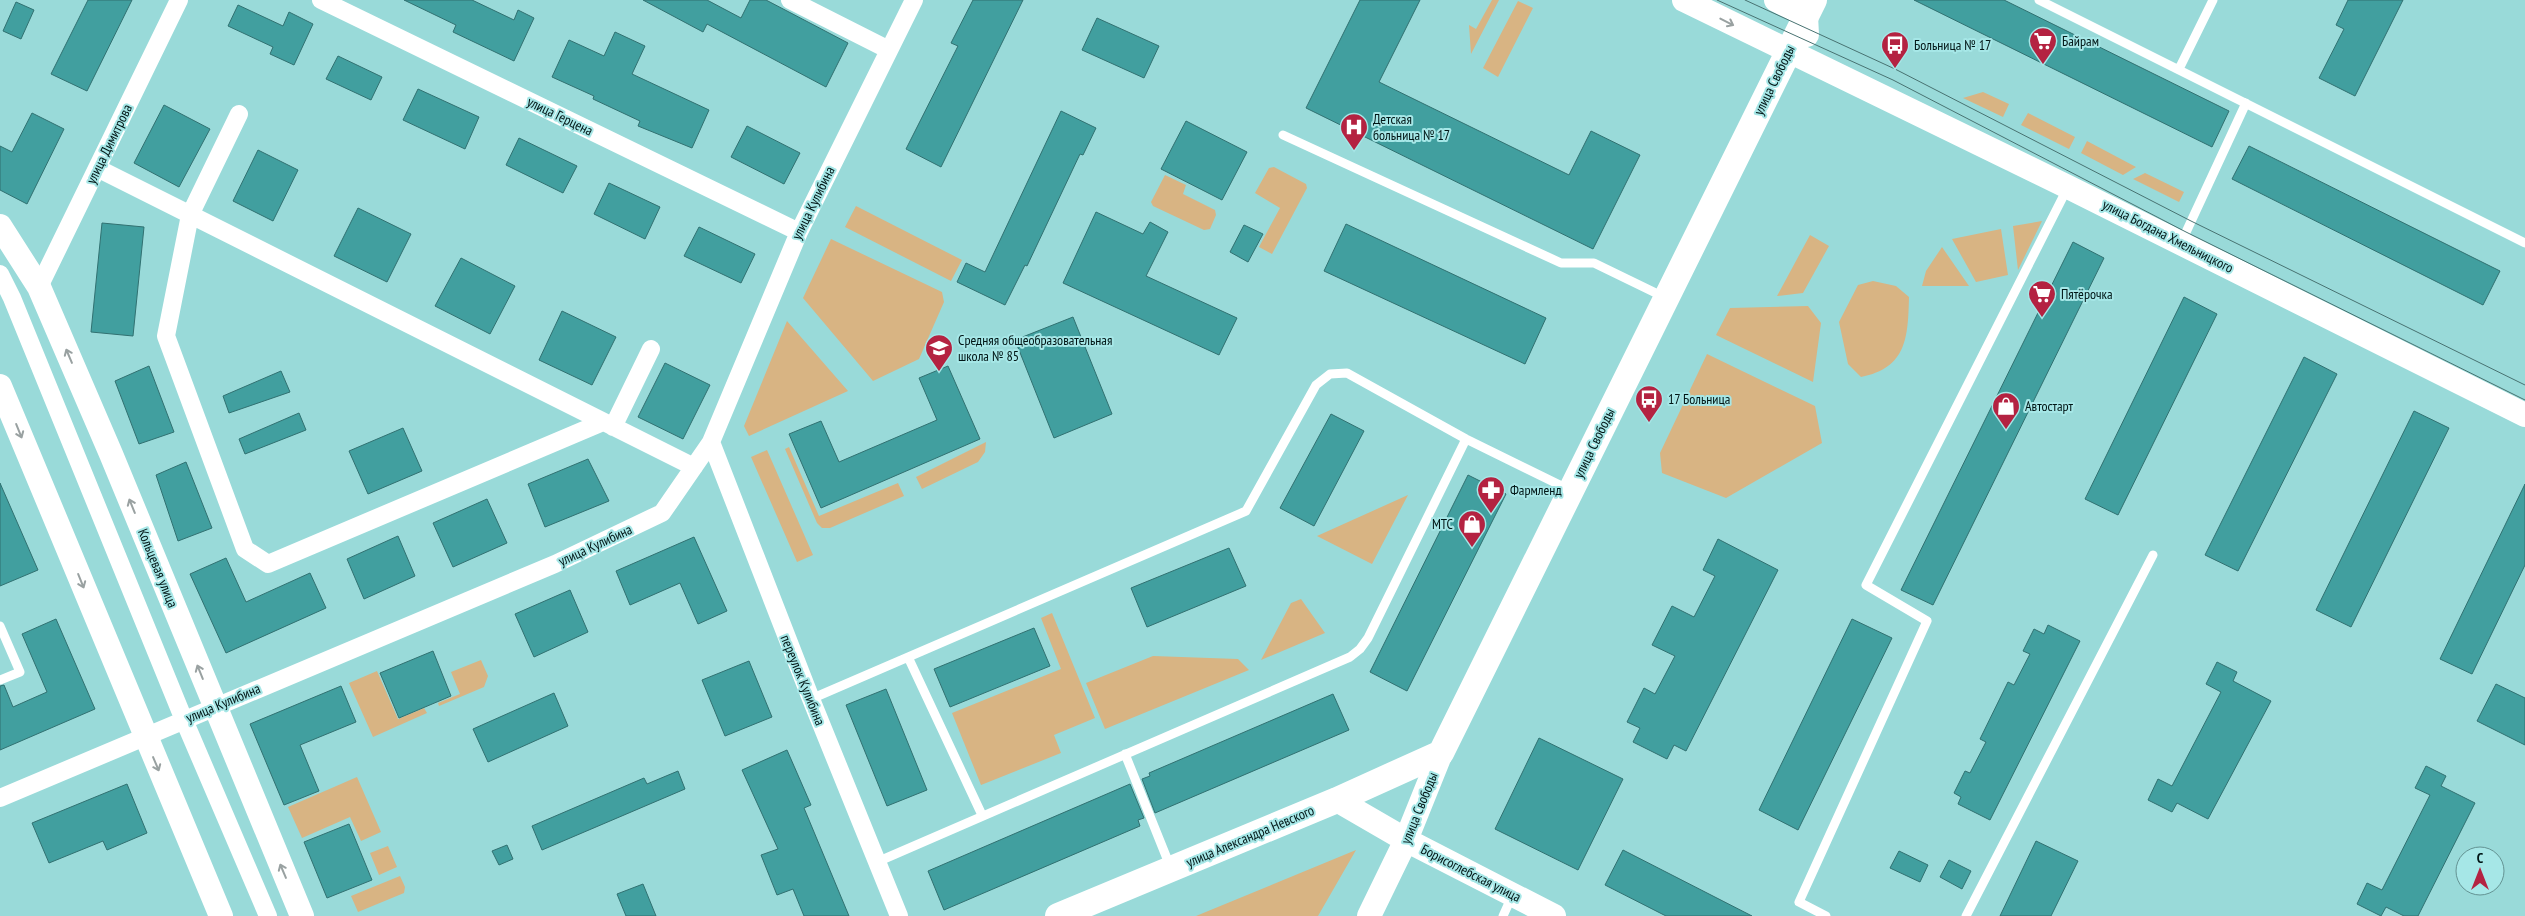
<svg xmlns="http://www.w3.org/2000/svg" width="2525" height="916" viewBox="0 0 2525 916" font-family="'PT Sans Narrow',sans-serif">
	<rect width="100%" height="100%" fill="#99dad9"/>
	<path fill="#d8b483" d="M 1492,0 L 1499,0 L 1471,54 L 1469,25 L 1476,29 Z
		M 1518,1 L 1533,8 L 1498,77 L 1483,68 Z
		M 1983,92 L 2009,104 L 2003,117 L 1963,98 Z
		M 2028,113 L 2075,137 L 2069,149 L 2021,125 Z
		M 2087,141 L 2136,167 L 2123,175 L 2081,153 Z
		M 1274,167 L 1306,184 L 1307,188 L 1272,254 L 1259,247 L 1280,208 L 1255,193 L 1269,168 Z
		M 2145,173 L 2184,192 L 2179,202 L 2133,179 Z
		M 1165,175 L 1186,185 L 1183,194 L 1215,210 L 1216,215 L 1210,229 L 1204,230 L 1153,206 L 1151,202 Z
		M 856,206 L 962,260 L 951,281 L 845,227 Z
		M 2042,221 L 2018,270 L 2013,226 Z
		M 2001,229 L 2008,275 L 1976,282 L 1952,239 Z
		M 1810,235 L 1829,246 L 1803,293 L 1777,296 Z
		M 831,239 L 942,292 L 944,302 L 919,359 L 873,381 L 803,298 Z
		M 1942,247 L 1969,286 L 1922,286 L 1926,271 Z
		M 1873,281 L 1896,286 L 1909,297 C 1908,337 1907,368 1861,377 L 1848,364 L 1839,322 L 1858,285 Z
		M 1808,306 L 1821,323 L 1813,382 L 1716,335 L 1730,308 Z
		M 787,321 L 848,391 L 749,436 L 744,426 Z
		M 1707,354 L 1815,406 L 1822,443 L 1726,498 L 1662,473 L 1660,453 Z
		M 986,442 L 985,452 L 978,462 L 922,489 L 916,477 Z
		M 789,447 L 819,516 L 898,483 L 904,496 L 830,528 L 822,528 L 817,523 L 785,449 Z
		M 767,450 L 813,555 L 797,562 L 751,457 Z
		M 1408,495 L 1372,564 L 1317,536 Z
		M 1301,599 L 1325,633 L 1261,660 L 1291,603 Z
		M 1052,613 L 1095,718 L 1054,735 L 1061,753 L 981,785 L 952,713 L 1061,669 L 1041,618 Z
		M 1153,656 L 1238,659 L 1249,670 L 1105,729 L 1086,683 Z
		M 481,660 L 488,676 L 484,687 L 439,706 L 438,703 L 460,694 L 451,672 Z
		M 377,671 L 398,719 L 424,708 L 427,713 L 373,737 L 349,683 Z
		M 357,777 L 381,832 L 361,841 L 350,817 L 302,838 L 288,807 Z
		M 388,846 L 397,867 L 379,875 L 370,853 Z
		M 1356,850 L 1318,916 L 1196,916 Z
		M 400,876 L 405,887 L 404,893 L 358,912 L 351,896 Z"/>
	<path fill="#419f9f" stroke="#317171" d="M 88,0 L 132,0 L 87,91 L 51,74 Z
		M 404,0 L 472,0 L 514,20 L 518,10 L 534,18 L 514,61 L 453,32 L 456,25 Z
		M 643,0 L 707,0 L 741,18 L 750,0 L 766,0 L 848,43 L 826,87 L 707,24 L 703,32 Z
		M 973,0 L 1023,0 L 941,167 L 906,149 L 958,46 L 951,43 Z
		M 1360,0 L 1420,0 L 1379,82 L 1569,175 L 1591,131 L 1640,155 L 1593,249 L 1306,108 Z
		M 1914,0 L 2004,0 L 2229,111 L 2212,147 Z
		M 2348,0 L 2403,0 L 2355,96 L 2319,78 L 2344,29 L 2336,25 Z
		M 16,2 L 34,10 L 21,39 L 3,31 Z
		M 238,5 L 283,26 L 289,12 L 313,24 L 294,65 L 270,54 L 273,47 L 228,26 Z
		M 1097,18 L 1159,46 L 1144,78 L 1082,50 Z
		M 615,32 L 645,46 L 632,74 L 709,110 L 692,148 L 638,126 L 640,121 L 593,99 L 594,96 L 552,77 L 569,40 L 604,56 Z
		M 338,56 L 382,77 L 371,100 L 326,79 Z
		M 418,89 L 479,117 L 465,149 L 403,120 Z
		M 164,105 L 210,129 L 179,187 L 134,163 Z
		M 1061,111 L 1096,128 L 1083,155 L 1080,154 L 1027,266 L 1025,265 L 1005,305 L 957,282 L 966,263 L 985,272 Z
		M 32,113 L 64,129 L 27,204 L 0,190 L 0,146 L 12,152 Z
		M 1186,121 L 1247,152 L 1222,200 L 1161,169 Z
		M 747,126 L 800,153 L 784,184 L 731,157 Z
		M 519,138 L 577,166 L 563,193 L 506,165 Z
		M 2249,146 L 2500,271 L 2483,305 L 2232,179 Z
		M 258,150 L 298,170 L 273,221 L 233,201 Z
		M 609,183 L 660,207 L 645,239 L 594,214 Z
		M 358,208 L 411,234 L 387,282 L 334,256 Z
		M 1096,212 L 1143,234 L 1150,222 L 1168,232 L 1146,276 L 1237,318 L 1219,355 L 1063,283 Z
		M 102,223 L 144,227 L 133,336 L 91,332 Z
		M 1346,224 L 1546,318 L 1525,364 L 1324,271 Z
		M 1244,225 L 1263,234 L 1248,262 L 1230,252 Z
		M 699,227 L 755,254 L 741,283 L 684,256 Z
		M 2073,242 L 2104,258 L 1933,605 L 1901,590 Z
		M 461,258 L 515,286 L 490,334 L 435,306 Z
		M 2184,297 L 2217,314 L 2118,515 L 2085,499 Z
		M 562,311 L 616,337 L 592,385 L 539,360 Z
		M 1073,317 L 1112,414 L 1054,438 L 1015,340 Z
		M 2304,357 L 2337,374 L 2238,571 L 2205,555 Z
		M 665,363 L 710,385 L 683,439 L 638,417 Z
		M 149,366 L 174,432 L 139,444 L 115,381 Z
		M 948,366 L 980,439 L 821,508 L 789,434 L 821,421 L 839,462 L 937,420 L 919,378 Z
		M 281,371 L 290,392 L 229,413 L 223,396 Z
		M 2414,411 L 2449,428 L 2351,627 L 2316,610 Z
		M 299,413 L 306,430 L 245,454 L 239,439 Z
		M 1331,414 L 1364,431 L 1314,526 L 1280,508 Z
		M 403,428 L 422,471 L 368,494 L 349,451 Z
		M 588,459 L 609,501 L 545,527 L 528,484 Z
		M 186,462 L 212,528 L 178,541 L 156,475 Z
		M 1468,475 L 1506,494 L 1407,691 L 1370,672 Z
		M 0,483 L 38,570 L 0,586 Z
		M 2525,484 L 2525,565 L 2472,674 L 2440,659 Z
		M 487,499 L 507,543 L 453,567 L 433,523 Z
		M 398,536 L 415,576 L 364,599 L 347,559 Z
		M 694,537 L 727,611 L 698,624 L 680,583 L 630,605 L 616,571 Z
		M 1718,539 L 1778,570 L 1686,751 L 1674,745 L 1667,759 L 1633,742 L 1640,728 L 1627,722 L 1644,688 L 1655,694 L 1675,656 L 1652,645 L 1672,606 L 1694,617 L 1715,576 L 1703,570 Z
		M 1229,548 L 1246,586 L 1147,627 L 1131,588 Z
		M 226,558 L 246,602 L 310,573 L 326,608 L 226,653 L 190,574 Z
		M 570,590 L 588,632 L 534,657 L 515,614 Z
		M 56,619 L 95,709 L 0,750 L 0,686 L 4,685 L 13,707 L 47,692 L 22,634 Z
		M 1852,619 L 1892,638 L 1798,830 L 1759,810 Z
		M 2048,625 L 2080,641 L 1990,820 L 1958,804 L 1961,797 L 1954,793 L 1965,771 L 1970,773 L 1986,742 L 1980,739 L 2008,682 L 2014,685 L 2030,654 L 2023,651 L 2034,629 L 2044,634 Z
		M 1034,628 L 1050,666 L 950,707 L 934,669 Z
		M 433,651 L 451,696 L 399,718 L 380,673 Z
		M 749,661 L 772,717 L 725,736 L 702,680 Z
		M 2217,662 L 2237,672 L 2233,681 L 2271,701 L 2208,819 L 2177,803 L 2172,812 L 2148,800 L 2158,779 L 2172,786 L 2221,692 L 2206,684 Z
		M 2496,684 L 2525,698 L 2525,745 L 2477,721 Z
		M 341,686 L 356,722 L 300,745 L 319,791 L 284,805 L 250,724 Z
		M 886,689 L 927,790 L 887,806 L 846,705 Z
		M 554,693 L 568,726 L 488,762 L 473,729 Z
		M 1333,694 L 1349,730 L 1155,813 L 1142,779 L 1150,776 L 1149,773 Z
		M 1539,738 L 1623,779 L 1578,870 L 1495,829 Z
		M 787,750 L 811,805 L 804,808 L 849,916 L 804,916 L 793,889 L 777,895 L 761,855 L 778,849 L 742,770 Z
		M 2426,766 L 2446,776 L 2441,786 L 2475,803 L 2418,916 L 2404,916 L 2386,907 L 2381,916 L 2357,904 L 2367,883 L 2382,890 L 2430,795 L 2415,788 Z
		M 678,771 L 685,789 L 542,850 L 532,826 L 644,778 L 647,784 Z
		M 127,784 L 147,833 L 107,850 L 103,841 L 49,863 L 32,823 Z
		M 1130,784 L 1144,818 L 1138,820 L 1140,826 L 944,910 L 928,871 Z
		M 349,824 L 372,880 L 327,898 L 304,842 Z
		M 2036,841 L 2078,861 L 2051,916 L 2000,916 Z
		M 507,845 L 513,859 L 499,865 L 492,851 Z
		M 1623,850 L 1752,916 L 1666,916 L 1605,885 Z
		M 1899,851 L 1928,865 L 1920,882 L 1890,868 Z
		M 1949,860 L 1971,871 L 1962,889 L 1940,877 Z
		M 643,884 L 656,916 L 626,916 L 617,894 Z"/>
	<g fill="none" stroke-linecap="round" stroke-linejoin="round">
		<path stroke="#fff" stroke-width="9" d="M 2039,0 L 2525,243
			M 2179,69 L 2213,0
			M 1283,135 L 1561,263 L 1594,263 L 1664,297
			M 2181,243 L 2246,103
			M 0,626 L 20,672 L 0,680
			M 908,657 L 982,815
			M 811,699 L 1246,511 L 1316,385 L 1330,374 L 1347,373 L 1466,439 L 1570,490
			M 1125,754 L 1170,866
			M 877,862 L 1350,657 L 1360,649 L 1368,638 L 1466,439
			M 1503,916 L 1512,896
			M 1826,916 L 1799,902 L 1927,621 L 1866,585 L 2068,187
			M 1966,916 L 2153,555"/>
		<path stroke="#fff" stroke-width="18" d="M 321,0 L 799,232
			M 790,0 L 889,50
			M 239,114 L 190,215 L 166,336 L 245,549 L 268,564 L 603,422
			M 97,168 L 694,467
			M 0,274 L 12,298 L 184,720 L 268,916
			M 39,287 L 179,0
			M 613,427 L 651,349
			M 711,442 L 811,699 L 899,916
			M 0,798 L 555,564 L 662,513 L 711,442 L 799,232 L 914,0"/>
		<path stroke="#fff" stroke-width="24" d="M 1684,0 L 2068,187 L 2525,415
			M 1776,0 L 1806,15 L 1807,35
			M 0,226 L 39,287 L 111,454 L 302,916
			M 0,386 L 221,916
			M 1337,800 L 1406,840 L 1554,916
			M 1369,916 L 1406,840 L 1441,753"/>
		<path stroke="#fff" stroke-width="26" d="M 1058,916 L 1337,800 L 1441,753 L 1814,0"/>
		<path stroke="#487271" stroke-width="1" d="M 1717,0 L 1893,80 L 2186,232 L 2525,400
			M 1745,0 L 1895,69 L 2191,221 L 2525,385"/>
	</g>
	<defs><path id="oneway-shaft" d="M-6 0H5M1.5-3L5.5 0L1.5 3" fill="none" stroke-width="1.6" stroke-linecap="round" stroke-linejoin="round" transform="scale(1.25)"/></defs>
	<g stroke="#99a1a1">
		<use href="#oneway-shaft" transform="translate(1727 22) rotate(27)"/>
		<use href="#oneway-shaft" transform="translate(69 356) rotate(-113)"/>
		<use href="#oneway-shaft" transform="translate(19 431) rotate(68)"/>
		<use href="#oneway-shaft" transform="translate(132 506) rotate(-112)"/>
		<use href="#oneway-shaft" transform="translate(81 581) rotate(68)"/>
		<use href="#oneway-shaft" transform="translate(200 672) rotate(-112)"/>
		<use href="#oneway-shaft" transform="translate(156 764) rotate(67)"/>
		<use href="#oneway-shaft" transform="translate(283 871) rotate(-113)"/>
	</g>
	<defs>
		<g id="supermarket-pin" transform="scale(1.4375)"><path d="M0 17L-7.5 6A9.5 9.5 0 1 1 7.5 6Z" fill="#b42241" stroke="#a6e7e7"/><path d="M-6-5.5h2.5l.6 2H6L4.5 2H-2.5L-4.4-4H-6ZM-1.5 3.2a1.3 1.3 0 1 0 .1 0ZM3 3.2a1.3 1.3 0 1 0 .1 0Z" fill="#fff"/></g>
		<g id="bus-pin" transform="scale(1.4375)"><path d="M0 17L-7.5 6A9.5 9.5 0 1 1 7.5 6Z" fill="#b42241" stroke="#a6e7e7"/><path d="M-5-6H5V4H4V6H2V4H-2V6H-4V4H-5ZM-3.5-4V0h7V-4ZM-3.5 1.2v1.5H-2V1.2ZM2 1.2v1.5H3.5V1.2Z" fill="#fff"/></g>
		<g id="hospital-pin" transform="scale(1.4375)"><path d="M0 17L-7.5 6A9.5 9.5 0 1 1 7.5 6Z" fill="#b42241" stroke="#a6e7e7"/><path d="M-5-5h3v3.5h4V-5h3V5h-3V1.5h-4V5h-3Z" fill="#fff"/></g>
		<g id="school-pin" transform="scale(1.4375)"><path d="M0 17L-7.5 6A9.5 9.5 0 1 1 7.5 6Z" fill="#b42241" stroke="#a6e7e7"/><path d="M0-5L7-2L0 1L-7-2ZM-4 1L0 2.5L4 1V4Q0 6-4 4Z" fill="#fff"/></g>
		<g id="shop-pin" transform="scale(1.4375)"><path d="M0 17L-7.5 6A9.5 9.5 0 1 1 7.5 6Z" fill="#b42241" stroke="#a6e7e7"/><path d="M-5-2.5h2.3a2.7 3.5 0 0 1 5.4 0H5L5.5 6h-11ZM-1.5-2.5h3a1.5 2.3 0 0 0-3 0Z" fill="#fff"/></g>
		<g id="pharmacy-pin" transform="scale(1.4375)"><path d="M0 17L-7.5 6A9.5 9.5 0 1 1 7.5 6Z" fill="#b42241" stroke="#a6e7e7"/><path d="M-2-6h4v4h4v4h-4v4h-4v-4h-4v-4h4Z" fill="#fff"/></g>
	</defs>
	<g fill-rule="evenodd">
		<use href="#supermarket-pin" x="2043" y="41"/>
		<use href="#bus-pin" x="1895" y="45"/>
		<use href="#hospital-pin" x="1354" y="127"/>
		<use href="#supermarket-pin" x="2042" y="294"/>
		<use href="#school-pin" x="939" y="348"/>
		<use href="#bus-pin" x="1649" y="399"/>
		<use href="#shop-pin" x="2006" y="406"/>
		<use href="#pharmacy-pin" x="1491" y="490"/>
		<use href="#shop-pin" x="1472" y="524"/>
	</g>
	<g text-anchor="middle" stroke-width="4" stroke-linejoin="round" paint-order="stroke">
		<g font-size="14" fill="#001515" stroke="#a6e7e7" text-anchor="start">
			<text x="2062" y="46">Байрам</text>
			<text x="1914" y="50">Больница № 17</text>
			<text x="1373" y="124">Детская<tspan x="1373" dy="16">больница № 17</tspan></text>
			<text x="2061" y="299">Пятёрочка</text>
			<text x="958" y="345">Средняя общеобразовательная<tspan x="958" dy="16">школа № 85</tspan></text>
			<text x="1668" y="404">17 Больница</text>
			<text x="2025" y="411">Автостарт</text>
			<text x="1510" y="495">Фармленд</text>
			<text x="1453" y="529" text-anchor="end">МТС</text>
		</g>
		<g font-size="14" fill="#001515" stroke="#a6e7e7">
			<text transform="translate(1774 80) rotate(-64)" y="5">улица Свободы</text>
			<text transform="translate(560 116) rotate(26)" y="5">улица Герцена</text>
			<text transform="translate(109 144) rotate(-64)" y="5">улица Димитрова</text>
			<text transform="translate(813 203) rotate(-64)" y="5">улица Кулибина</text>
			<text transform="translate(2168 236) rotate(27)" y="5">улица Богдана Хмельницкого</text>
			<text transform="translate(1594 443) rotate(-64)" y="5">улица Свободы</text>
			<text transform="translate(595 545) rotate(-25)" y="5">улица Кулибина</text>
			<text transform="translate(158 568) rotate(68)" y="5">Кольцевая улица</text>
			<text transform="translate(803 680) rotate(68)" y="5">переулок Кулибина</text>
			<text transform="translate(223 703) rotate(-23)" y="5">улица Кулибина</text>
			<text transform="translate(1419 808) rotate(-68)" y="5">улица Свободы</text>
			<text transform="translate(1250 836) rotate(-23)" y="5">улица Александра Невского</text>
			<text transform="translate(1471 873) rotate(27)" y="5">Борисоглебская улица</text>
		</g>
	</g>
	<g transform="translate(2480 871)"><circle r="24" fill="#a6e7e7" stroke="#649393"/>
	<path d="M0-4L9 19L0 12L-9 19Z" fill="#b42241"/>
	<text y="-8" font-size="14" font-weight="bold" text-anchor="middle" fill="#001515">С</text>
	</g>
</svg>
